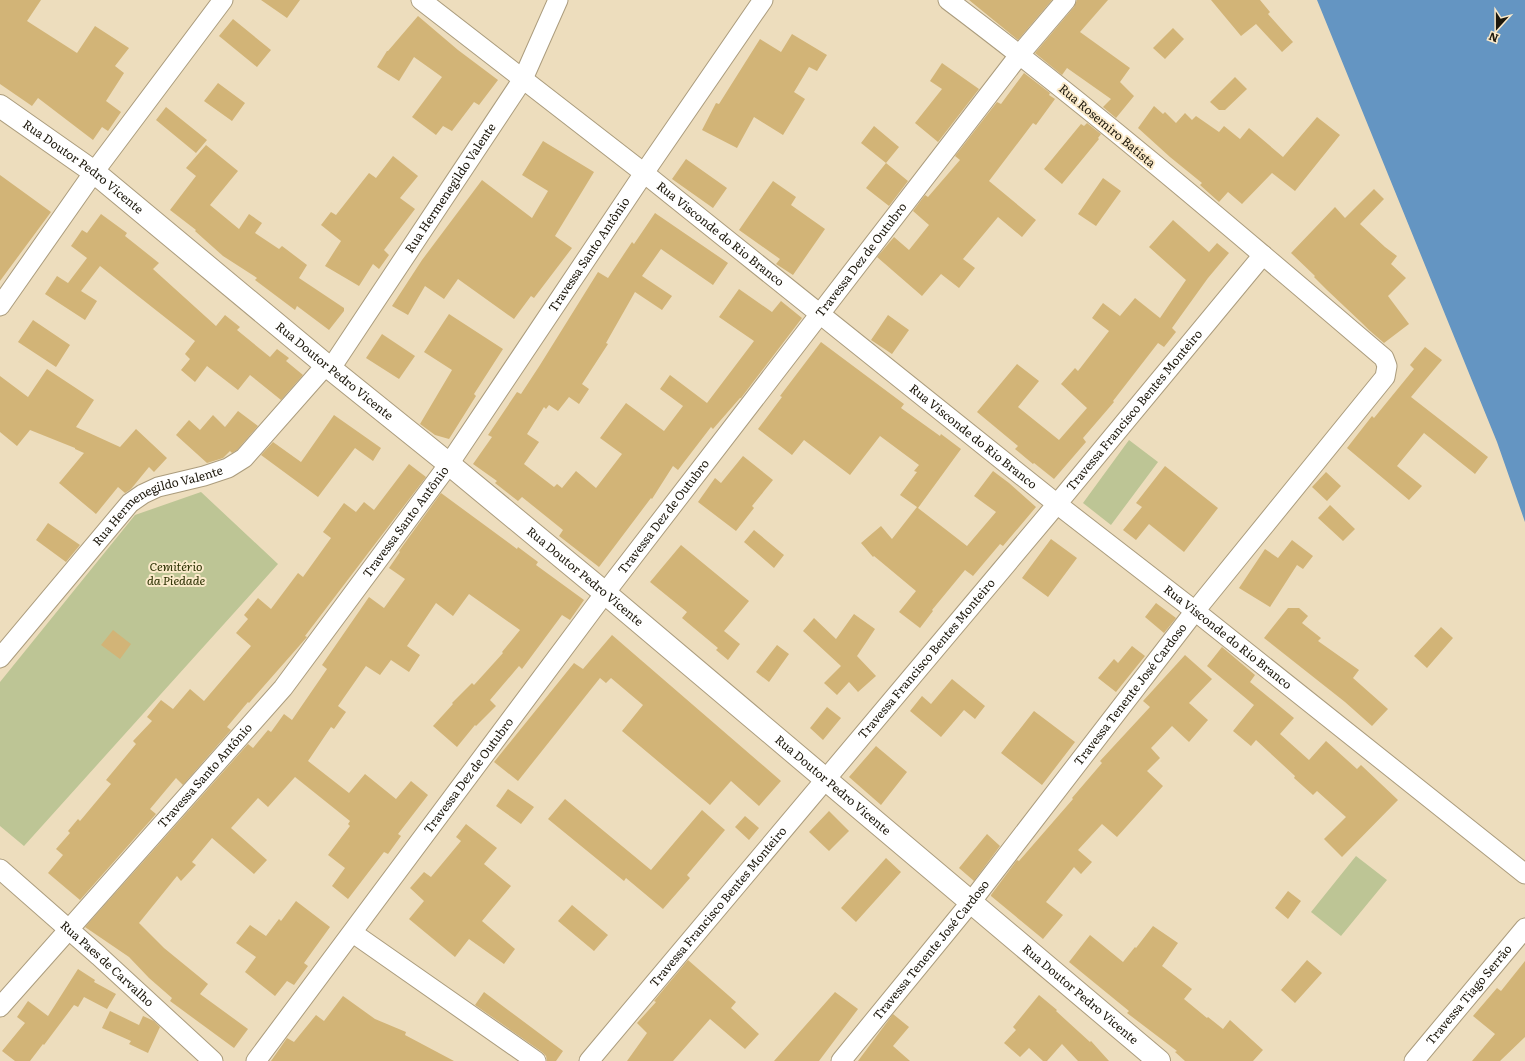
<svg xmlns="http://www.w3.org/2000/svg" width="1525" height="1061" viewBox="0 0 1525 1061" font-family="Literata,serif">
	<rect width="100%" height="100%" fill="#edddbd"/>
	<path fill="#bdc595" d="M 1129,440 L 1158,462 L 1111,525 L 1083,503 Z
		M 201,492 L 278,564 L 24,846 L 0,826 L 0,682 L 135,515 Z
		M 1356,856 L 1387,880 L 1341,936 L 1311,912 Z"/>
	<path fill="#6495c2" d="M 1317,0 L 1525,0 L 1525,522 L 1497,442 Z"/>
	<path fill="#d2b477" d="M 0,0 L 41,0 L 27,21 L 77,53 L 95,26 L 129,48 L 115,66 L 124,73 L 106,101 L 121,112 L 108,131 L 102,127 L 93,140 L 38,98 L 32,106 L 0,84 Z
		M 261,0 L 300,0 L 287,18 Z
		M 969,0 L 1052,0 L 1018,40 Z
		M 1077,0 L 1108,0 L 1080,32 L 1130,68 L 1120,82 L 1134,96 L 1116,118 L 1103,107 L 1111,99 L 1067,68 L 1062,75 L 1035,53 L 1074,7 Z
		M 1211,0 L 1260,0 L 1270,12 L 1268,14 L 1293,42 L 1282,52 L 1256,24 L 1241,36 Z
		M 418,16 L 458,50 L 498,80 L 479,105 L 474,102 L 452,131 L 443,126 L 436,135 L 412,117 L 442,77 L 414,57 L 399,81 L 377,67 L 387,51 L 388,51 Z
		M 233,19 L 271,50 L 257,67 L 219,36 Z
		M 1173,28 L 1184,39 L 1165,59 L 1153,48 Z
		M 792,34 L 827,55 L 817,71 L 809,67 L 794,92 L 805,99 L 783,135 L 754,117 L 737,148 L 702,130 L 716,103 L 719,104 L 760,39 L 781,52 Z
		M 942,63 L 979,89 L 938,142 L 915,123 L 942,89 L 930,81 Z
		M 1024,73 L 1050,93 L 1049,95 L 1055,99 L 1036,125 L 1033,123 L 989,181 L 1036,220 L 1022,237 L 998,217 L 963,259 L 975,268 L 959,288 L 941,274 L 922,296 L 877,257 L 894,237 L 909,250 L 929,225 L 913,211 L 925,195 L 928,197 L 960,160 L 955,156 L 997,102 L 1001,104 Z
		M 1235,77 L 1247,89 L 1225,110 L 1219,110 L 1210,102 Z
		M 218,83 L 245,103 L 232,121 L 204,101 Z
		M 1154,106 L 1163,114 L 1165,112 L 1176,123 L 1185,113 L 1192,120 L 1196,116 L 1219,132 L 1224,126 L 1240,139 L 1249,128 L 1283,157 L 1317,117 L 1340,135 L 1295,191 L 1272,173 L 1242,204 L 1228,192 L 1219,202 L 1200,185 L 1202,183 L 1170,157 L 1138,128 Z
		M 166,107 L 207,140 L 196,153 L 156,120 Z
		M 1087,123 L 1101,134 L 1098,138 L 1099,139 L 1062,184 L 1044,169 L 1081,124 L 1084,126 Z
		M 874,126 L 899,147 L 886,163 L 861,143 Z
		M 543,141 L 594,172 L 555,236 L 572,248 L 534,298 L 531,296 L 514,319 L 458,279 L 444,299 L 425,286 L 408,315 L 392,306 L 422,260 L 482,180 L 532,218 L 548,191 L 522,175 Z
		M 206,145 L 238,171 L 210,205 L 239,229 L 249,214 L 262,223 L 255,233 L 279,249 L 282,246 L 307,265 L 299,278 L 344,308 L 344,311 L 329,330 L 297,306 L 295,310 L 255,280 L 257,278 L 223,256 L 195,231 L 196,230 L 170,210 L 196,176 L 186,168 Z
		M 393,156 L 418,176 L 400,198 L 415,209 L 384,250 L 389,255 L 379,269 L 373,264 L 359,286 L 325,266 L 341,241 L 321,225 L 331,212 L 336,215 L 369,173 L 376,178 Z
		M 686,159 L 727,188 L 713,208 L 672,179 Z
		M 886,163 L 908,181 L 889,206 L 866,188 Z
		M 0,175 L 51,212 L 0,281 Z
		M 1103,178 L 1121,191 L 1096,226 L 1078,214 Z
		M 773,181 L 796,197 L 791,205 L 825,229 L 793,275 L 776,264 L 780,259 L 739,230 Z
		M 1374,189 L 1384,199 L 1360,224 L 1385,247 L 1397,256 L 1391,264 L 1406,278 L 1388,296 L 1409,324 L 1384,343 L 1369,330 L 1363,324 L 1327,290 L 1314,277 L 1315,276 L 1291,253 L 1335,207 L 1345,218 Z
		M 655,213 L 728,263 L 713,285 L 661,249 L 642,276 L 672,296 L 662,310 L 635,292 L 606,343 L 608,344 L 582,384 L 589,389 L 579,404 L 569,397 L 558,411 L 549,405 L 546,409 L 544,407 L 527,434 L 539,442 L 524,464 L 554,487 L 557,484 L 562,488 L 576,471 L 596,488 L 622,454 L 600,438 L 626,403 L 664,431 L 683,406 L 660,389 L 670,375 L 707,403 L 754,341 L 719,317 L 739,289 L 772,312 L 781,301 L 802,318 L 741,398 L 740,398 L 713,429 L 711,427 L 678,470 L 673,466 L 652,499 L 651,498 L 599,567 L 559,536 L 563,530 L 522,497 L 518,501 L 495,483 L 497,481 L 473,464 L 492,437 L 488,435 L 517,392 L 521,394 L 540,365 L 598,272 L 608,278 L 632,242 L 634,244 Z
		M 101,214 L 127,233 L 125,236 L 159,263 L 153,269 L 216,326 L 225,315 L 240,327 L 237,330 L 270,357 L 277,349 L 289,358 L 286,361 L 303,375 L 281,400 L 250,375 L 238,390 L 207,366 L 195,382 L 181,370 L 190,359 L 185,354 L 195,341 L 100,266 L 81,291 L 97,301 L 85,320 L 45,294 L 57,276 L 68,283 L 87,258 L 71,246 L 82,230 L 87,233 Z
		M 1173,220 L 1209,252 L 1217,243 L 1229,253 L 1208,278 L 1172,328 L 1176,332 L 1164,347 L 1158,343 L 1113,401 L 1114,402 L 1083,438 L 1086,442 L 1054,479 L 1034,463 L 1033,464 L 1015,449 L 1018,446 L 977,412 L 1017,364 L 1039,381 L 1018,407 L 1059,440 L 1087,408 L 1061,384 L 1075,368 L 1078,371 L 1109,331 L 1092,318 L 1103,303 L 1120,316 L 1135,298 L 1160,318 L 1186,280 L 1149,247 Z
		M 449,314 L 503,349 L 474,394 L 476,396 L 449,439 L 435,435 L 420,424 L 452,370 L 424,352 Z
		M 888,315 L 909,330 L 892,354 L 871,340 Z
		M 33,320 L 70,345 L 56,367 L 18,342 Z
		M 382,334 L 415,356 L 399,379 L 366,358 Z
		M 821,342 L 904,404 L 901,408 L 940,436 L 941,434 L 961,449 L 918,508 L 967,546 L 996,512 L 974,496 L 993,471 L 1009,483 L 1036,507 L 1003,546 L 1000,544 L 973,576 L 965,570 L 932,610 L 933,611 L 920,628 L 899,612 L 916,591 L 874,556 L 873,557 L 861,543 L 881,526 L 892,539 L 917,507 L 900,495 L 917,472 L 914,471 L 919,465 L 880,436 L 850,475 L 804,440 L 792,455 L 758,429 L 782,397 L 780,396 Z
		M 1425,347 L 1442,360 L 1411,397 L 1488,457 L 1475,474 L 1424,433 L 1397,466 L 1422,486 L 1409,500 L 1347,448 L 1372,416 L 1374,418 L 1414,369 L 1410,365 Z
		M 47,369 L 94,400 L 76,427 L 120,447 L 136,429 L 167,458 L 154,472 L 149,467 L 131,489 L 125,493 L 118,487 L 96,514 L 59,483 L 84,453 L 75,449 L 75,448 L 30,430 L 17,446 L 0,432 L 0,376 L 28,397 Z
		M 238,411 L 258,426 L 237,450 L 232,453 L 230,451 L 223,458 L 207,463 L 176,435 L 189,420 L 200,430 L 213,415 L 225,427 Z
		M 334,415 L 381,448 L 373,461 L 355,448 L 318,497 L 261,455 L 273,442 L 301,462 Z
		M 743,456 L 773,480 L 752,506 L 754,508 L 736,531 L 698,502 L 715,478 L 721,483 Z
		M 409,464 L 426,477 L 305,636 L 307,637 L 249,703 L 248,702 L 227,727 L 231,730 L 183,785 L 176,778 L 150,809 L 156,814 L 80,900 L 48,873 L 63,855 L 56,849 L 70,833 L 68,831 L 78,819 L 80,821 L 111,784 L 106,780 L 136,744 L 133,741 L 152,721 L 147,717 L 161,700 L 173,709 L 190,689 L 204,701 L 251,646 L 236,633 L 248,619 L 244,615 L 258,598 L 271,609 L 298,573 L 303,577 L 331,538 L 323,532 L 344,503 L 356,512 L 364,502 L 374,510 Z
		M 1165,466 L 1218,508 L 1184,552 L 1149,524 L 1136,540 L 1123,530 L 1142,507 L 1136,503 Z
		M 1326,472 L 1341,486 L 1327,501 L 1312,487 Z
		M 441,493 L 517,549 L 518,547 L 538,562 L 536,565 L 584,600 L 570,620 L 562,615 L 522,669 L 519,666 L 490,700 L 496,706 L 476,726 L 475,725 L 457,747 L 433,726 L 453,704 L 452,703 L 472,683 L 474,685 L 503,653 L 502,652 L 520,630 L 469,594 L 453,616 L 436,603 L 407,646 L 420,655 L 409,672 L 391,660 L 380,675 L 366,666 L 338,706 L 346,712 L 334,729 L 331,727 L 308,761 L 349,793 L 365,774 L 396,799 L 411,781 L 428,795 L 398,834 L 401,836 L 388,854 L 384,852 L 348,899 L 332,886 L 345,868 L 328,855 L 350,826 L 348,824 L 350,821 L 295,777 L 268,807 L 258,798 L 231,828 L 267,860 L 254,874 L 212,838 L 192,862 L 196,865 L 181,881 L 177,876 L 139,923 L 164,948 L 208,984 L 200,994 L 248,1029 L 234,1048 L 170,1001 L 172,998 L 149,978 L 129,957 L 85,927 L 248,744 L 253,748 L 268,730 L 271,732 L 284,714 L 292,720 L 327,669 L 322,665 L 369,597 L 384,608 L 405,579 L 389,568 L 400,552 L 399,551 Z
		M 1330,505 L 1355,529 L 1343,541 L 1318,518 Z
		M 48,523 L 80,545 L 66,562 L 36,540 Z
		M 754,530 L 784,555 L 774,568 L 744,542 Z
		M 1051,539 L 1077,558 L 1048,597 L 1022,578 Z
		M 1292,540 L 1313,556 L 1303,569 L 1297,565 L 1270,607 L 1239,588 L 1265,549 L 1278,558 Z
		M 681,545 L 749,601 L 724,631 L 740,644 L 728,660 L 716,650 L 718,648 L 682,618 L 687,612 L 650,582 Z
		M 1156,603 L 1176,618 L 1164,633 L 1145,617 Z
		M 1288,608 L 1299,608 L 1308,616 L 1302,623 L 1321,638 L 1318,641 L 1359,670 L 1353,678 L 1388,709 L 1372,726 L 1345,702 L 1264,638 Z
		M 854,614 L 875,629 L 857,656 L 876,676 L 858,692 L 849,682 L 837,695 L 824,683 L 841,666 L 803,631 L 814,618 L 836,639 Z
		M 1441,627 L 1453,638 L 1427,668 L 1414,656 Z
		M 113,630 L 131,644 L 120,659 L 101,645 Z
		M 612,635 L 781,781 L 759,806 L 731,781 L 710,805 L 622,731 L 643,705 L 611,678 L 606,683 L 600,678 L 518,781 L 494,762 L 574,663 L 583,669 Z
		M 777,645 L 789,654 L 769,682 L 756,672 Z
		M 1132,646 L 1145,656 L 1116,692 L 1098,678 L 1114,659 L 1118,663 Z
		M 1222,647 L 1255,675 L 1250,682 L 1294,718 L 1280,734 L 1309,760 L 1326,741 L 1357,769 L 1361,765 L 1398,800 L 1342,857 L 1324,839 L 1346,817 L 1317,791 L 1313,795 L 1294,778 L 1295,776 L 1256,740 L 1251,746 L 1233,731 L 1254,705 L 1207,666 Z
		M 1185,655 L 1212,679 L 1189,703 L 1208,720 L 1189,742 L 1172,726 L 1151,748 L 1160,758 L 1147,771 L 1163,786 L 1117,837 L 1102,824 L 1078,850 L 1092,862 L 1081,874 L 1074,867 L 1046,902 L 1063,915 L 1043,939 L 991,896 L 991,895 L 1017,860 L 1019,861 L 1073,799 L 1072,798 L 1102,763 L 1100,761 L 1150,707 L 1143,701 Z
		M 952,679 L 985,706 L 975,719 L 964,710 L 941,737 L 910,711 L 922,696 L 931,704 Z
		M 827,707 L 841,718 L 823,740 L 810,728 Z
		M 1034,711 L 1075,742 L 1042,785 L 1001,753 Z
		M 876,746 L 907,772 L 881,805 L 849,777 Z
		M 508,789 L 534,807 L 521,824 L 496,806 Z
		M 565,799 L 651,870 L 702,810 L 725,830 L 687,875 L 690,878 L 663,909 L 626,878 L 624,881 L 548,819 Z
		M 829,811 L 849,831 L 829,851 L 809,832 Z
		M 745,816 L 759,828 L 749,840 L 735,827 Z
		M 466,824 L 497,848 L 484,864 L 511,886 L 482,921 L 515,949 L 504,964 L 469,939 L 455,957 L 409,919 L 424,901 L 410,888 L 424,872 L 431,877 L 461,841 L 456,837 Z
		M 987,834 L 1000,846 L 974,881 L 959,868 Z
		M 886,858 L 901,872 L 856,922 L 841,908 Z
		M 1288,891 L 1301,901 L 1288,919 L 1275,908 Z
		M 296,901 L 330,927 L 304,963 L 308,966 L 294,985 L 287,981 L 275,996 L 245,972 L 256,957 L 236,943 L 250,925 L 266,936 L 279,919 L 281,921 Z
		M 572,905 L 608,935 L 594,951 L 558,921 Z
		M 1153,926 L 1178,943 L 1162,966 L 1192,989 L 1184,999 L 1207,1018 L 1208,1017 L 1223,1029 L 1230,1020 L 1263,1050 L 1253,1061 L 1185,1061 L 1175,1052 L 1177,1051 L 1127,1013 L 1129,1011 L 1069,962 L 1090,935 L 1123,962 L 1135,947 L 1136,948 Z
		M 688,960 L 736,1002 L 731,1008 L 759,1034 L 745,1049 L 710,1019 L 673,1061 L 627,1061 L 647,1033 L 637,1023 L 656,1002 L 654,1001 Z
		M 1307,960 L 1322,973 L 1295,1003 L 1281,990 Z
		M 1525,961 L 1525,1037 L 1500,1061 L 1472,1061 L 1495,1034 L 1473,1016 L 1497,988 L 1501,991 Z
		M 78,969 L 95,980 L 94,982 L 116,994 L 107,1009 L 84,997 L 78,1007 L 74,1005 L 44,1045 L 43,1044 L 30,1061 L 15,1061 L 2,1051 L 25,1023 L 17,1017 L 28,1001 L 48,1016 Z
		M 484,992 L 563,1051 L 556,1061 L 547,1061 L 546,1056 L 542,1052 L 475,1005 Z
		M 835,992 L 858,1009 L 819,1061 L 774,1061 Z
		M 1039,995 L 1057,1010 L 1056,1011 L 1090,1042 L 1091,1041 L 1109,1061 L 1078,1061 L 1062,1044 L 1047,1061 L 1043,1061 L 1029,1048 L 1020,1057 L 1004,1043 L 1016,1030 L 1013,1027 Z
		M 343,996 L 375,1019 L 406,1032 L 405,1035 L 454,1061 L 271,1061 L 287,1038 L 294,1042 L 316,1015 L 324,1021 Z
		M 110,1011 L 139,1025 L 143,1016 L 154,1021 L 160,1027 L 148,1053 L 129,1044 L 131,1041 L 102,1028 Z
		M 893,1014 L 909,1027 L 893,1046 L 910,1061 L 858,1061 Z"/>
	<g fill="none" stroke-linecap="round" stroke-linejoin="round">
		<g stroke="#ab9c7d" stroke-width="21">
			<g id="minor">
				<path id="s1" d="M 421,0 L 644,173 L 1057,504 L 1195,611 L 1525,874"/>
				<path d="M 0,306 L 94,172 L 223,0"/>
				<path id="s2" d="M 331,368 L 523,79 L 558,0"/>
				<path id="s3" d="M 0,658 L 130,503 L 143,494 L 158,487 L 204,476 L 228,468 L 244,458 L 326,365"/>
				<path id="s4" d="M 0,869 L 99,956 L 213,1061"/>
				<path d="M 353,933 L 536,1061"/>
				<path id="s5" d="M 0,1007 L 283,688 L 449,464 L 644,173 L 763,0"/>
				<path id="s6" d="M 256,1061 L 605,593 L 1020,54 L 1066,0"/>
				<path id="s7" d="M 589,1061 L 1057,504 L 1263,255"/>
				<path id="s8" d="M 841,1061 L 971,902 L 1195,611 L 1385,377 L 1387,366 L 1384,358 C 1241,236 1098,113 948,0"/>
				<path id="s9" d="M 1414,1061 L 1525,928"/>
			</g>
		</g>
		<g stroke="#ab9c7d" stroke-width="24">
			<g id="tertiary">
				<path id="s10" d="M 0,106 L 94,172 L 326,365 L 449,464 L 605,593 L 1159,1061"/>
			</g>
		</g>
		<use href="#minor" stroke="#fff" stroke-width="19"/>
		<use href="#tertiary" stroke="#fff" stroke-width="22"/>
	</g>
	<g text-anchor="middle" stroke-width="4" stroke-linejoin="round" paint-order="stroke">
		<g font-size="12" fill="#1c170b" stroke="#fbeaca">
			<text transform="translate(1107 126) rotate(40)" y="4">Rua Rosemiro Batista</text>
			<text dy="4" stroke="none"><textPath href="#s10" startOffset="103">Rua Doutor Pedro Vicente</textPath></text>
			<text dy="4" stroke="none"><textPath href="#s2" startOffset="216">Rua Hermenegildo Valente</textPath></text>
			<text dy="4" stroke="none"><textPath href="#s1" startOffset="380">Rua Visconde do Rio Branco</textPath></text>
			<text dy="4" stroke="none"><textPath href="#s5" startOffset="957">Travessa Santo Antônio</textPath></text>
			<text dy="4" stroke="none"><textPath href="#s6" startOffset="1004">Travessa Dez de Outubro</textPath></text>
			<text dy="4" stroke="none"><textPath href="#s10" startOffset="427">Rua Doutor Pedro Vicente</textPath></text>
			<text dy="4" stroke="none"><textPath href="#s7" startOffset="849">Travessa Francisco Bentes Monteiro</textPath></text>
			<text dy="4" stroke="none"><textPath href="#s1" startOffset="704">Rua Visconde do Rio Branco</textPath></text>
			<text dy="4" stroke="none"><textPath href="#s3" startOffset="225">Rua Hermenegildo Valente</textPath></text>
			<text dy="4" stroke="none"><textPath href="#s6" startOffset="680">Travessa Dez de Outubro</textPath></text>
			<text dy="4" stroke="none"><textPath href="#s5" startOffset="633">Travessa Santo Antônio</textPath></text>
			<text dy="4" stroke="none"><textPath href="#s10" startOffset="751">Rua Doutor Pedro Vicente</textPath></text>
			<text dy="4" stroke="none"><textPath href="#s1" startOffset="1028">Rua Visconde do Rio Branco</textPath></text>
			<text dy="4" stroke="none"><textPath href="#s7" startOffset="525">Travessa Francisco Bentes Monteiro</textPath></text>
			<text dy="4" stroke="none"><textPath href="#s8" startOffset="467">Travessa Tenente José Cardoso</textPath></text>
			<text dy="4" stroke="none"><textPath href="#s5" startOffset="309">Travessa Santo Antônio</textPath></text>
			<text dy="4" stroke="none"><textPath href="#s6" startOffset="356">Travessa Dez de Outubro</textPath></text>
			<text dy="4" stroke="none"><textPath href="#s10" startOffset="1075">Rua Doutor Pedro Vicente</textPath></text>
			<text dy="4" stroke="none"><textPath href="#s7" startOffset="201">Travessa Francisco Bentes Monteiro</textPath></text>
			<text dy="4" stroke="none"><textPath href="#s8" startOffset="143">Travessa Tenente José Cardoso</textPath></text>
			<text dy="4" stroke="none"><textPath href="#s4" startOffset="143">Rua Paes de Carvalho</textPath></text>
			<text dy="4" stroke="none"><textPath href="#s10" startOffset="1399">Rua Doutor Pedro Vicente</textPath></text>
			<text dy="4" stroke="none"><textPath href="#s9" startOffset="86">Travessa Tiago Serrão</textPath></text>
		</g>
		<g font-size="12" font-style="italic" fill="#2a2f00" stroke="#fbeaca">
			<text x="176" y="571">Cemitério<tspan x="176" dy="14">da Piedade</tspan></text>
		</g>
	</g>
	<g transform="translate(1497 28) rotate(201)" stroke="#fbeaca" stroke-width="3" paint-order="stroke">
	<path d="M0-3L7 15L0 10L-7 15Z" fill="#1c170b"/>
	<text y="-6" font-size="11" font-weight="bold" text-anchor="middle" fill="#1c170b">N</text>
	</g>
</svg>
